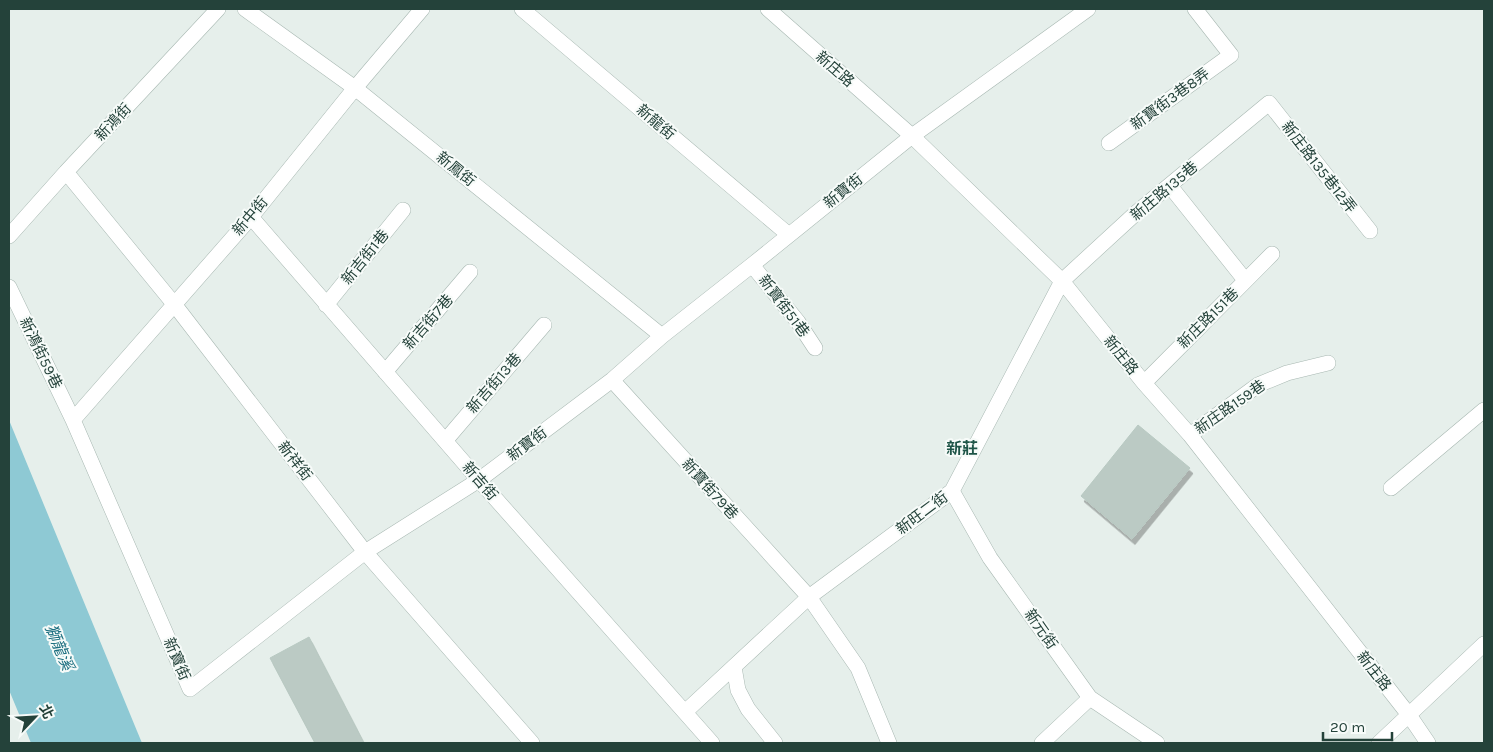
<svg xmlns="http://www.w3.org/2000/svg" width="1493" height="752" viewBox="0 0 1493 752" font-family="Karla,'Noto Sans TC',sans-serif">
	<defs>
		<filter id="shadow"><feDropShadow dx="3" dy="5.5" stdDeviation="0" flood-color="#0004"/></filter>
	</defs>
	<rect width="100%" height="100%" fill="#e6efeb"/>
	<path fill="#8ec9d4" d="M 9,420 L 137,731 L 142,743 L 31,743 L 9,690 Z"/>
	<path fill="#bbcac4" stroke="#b8c9c2" filter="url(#shadow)" d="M 1138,425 L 1190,468 L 1132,539 L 1081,496 Z
		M 309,637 L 364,743 L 315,743 L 270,658 Z"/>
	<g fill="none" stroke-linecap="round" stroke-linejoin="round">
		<g stroke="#a8b8b2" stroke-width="16">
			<path id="minor" d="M 245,9 L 355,88 L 662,336
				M 522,9 L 789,235
				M 768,9 L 912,136 L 1062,281 L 1144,383 L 1190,435 L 1409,715 L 1428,743
				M 1109,143 L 1231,55 L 1195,9
				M 66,172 L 174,304 L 365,552 L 532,743
				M 1170,186 L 1245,280
				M 251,217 L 479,480 L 712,743
				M 9,236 L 66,172 L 218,9
				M 752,265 L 798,322 L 815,348
				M 9,287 L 73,420 L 190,689 L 365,552 L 479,480 L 612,380 L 662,336 L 752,265 L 912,136 L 1088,9
				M 326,305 L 403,210
				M 385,372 L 470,272
				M 612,380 L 809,597 L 858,668 L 889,743
				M 1144,383 L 1272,254
				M 73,420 L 251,217 L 355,88 L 422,9
				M 1190,435 L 1258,385 L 1287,373 L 1328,363
				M 445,441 L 544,325
				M 1391,488 L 1484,410
				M 952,491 L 990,558 L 1090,698 L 1157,743
				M 734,667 L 738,690 L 748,709 L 775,743
				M 685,712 L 809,597 L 952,491 L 1062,281 L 1136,213 L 1269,103 L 1370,231
				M 1042,743 L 1090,698
				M 1379,743 L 1484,644"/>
		</g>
		<use href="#minor" stroke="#fff" stroke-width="15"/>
	</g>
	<g text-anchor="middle" stroke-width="4" stroke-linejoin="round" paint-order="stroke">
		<g font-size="15" fill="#24423a" stroke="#f7fbf9">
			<text transform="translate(835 69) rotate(41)" y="5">新庄路</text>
			<text transform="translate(1170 99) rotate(-36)" y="5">新寶街3巷8弄</text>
			<text transform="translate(113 122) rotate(-47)" y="5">新鴻街</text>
			<text transform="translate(656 122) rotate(40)" y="5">新龍街</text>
			<text transform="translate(1319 167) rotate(52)" y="5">新庄路135巷12弄</text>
			<text transform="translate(456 169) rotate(39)" y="5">新鳳街</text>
			<text transform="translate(843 191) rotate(-39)" y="5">新寶街</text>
			<text transform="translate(1164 191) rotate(-40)" y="5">新庄路135巷</text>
			<text transform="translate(250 216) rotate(-50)" y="5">新中街</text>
			<text transform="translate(365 257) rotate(-51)" y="5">新吉街1巷</text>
			<text transform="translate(784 306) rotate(53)" y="5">新寶街51巷</text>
			<text transform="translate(1208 318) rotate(-45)" y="5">新庄路151巷</text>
			<text transform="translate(428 322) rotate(-49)" y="5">新吉街7巷</text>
			<text transform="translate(41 353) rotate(64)" y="5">新鴻街59巷</text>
			<text transform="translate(1121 355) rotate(51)" y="5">新庄路</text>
			<text transform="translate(494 383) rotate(-49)" y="5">新吉街13巷</text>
			<text transform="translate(1230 407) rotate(-35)" y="5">新庄路159巷</text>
			<text transform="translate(527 444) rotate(-37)" y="5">新寶街</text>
			<text transform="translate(295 461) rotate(52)" y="5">新祥街</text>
			<text transform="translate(480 481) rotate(49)" y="5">新吉街</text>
			<text transform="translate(710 489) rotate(48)" y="5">新寶街79巷</text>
			<text transform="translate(922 513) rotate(-37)" y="5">新旺二街</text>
			<text transform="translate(1041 629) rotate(55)" y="5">新元街</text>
			<text transform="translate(177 659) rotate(67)" y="5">新寶街</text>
			<text transform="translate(1374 671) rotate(52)" y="5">新庄路</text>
		</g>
		<g font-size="16" font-weight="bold" fill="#1f5548" stroke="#f7fbf9">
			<text x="962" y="454">新莊</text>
		</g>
		<g font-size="16" font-style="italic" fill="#1c6f80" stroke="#f7fbf9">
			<text transform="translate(60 647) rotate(67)" y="6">獅龍溪</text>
		</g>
	</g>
	<rect width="1493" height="752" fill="none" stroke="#24423a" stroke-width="20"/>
	<g transform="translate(35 717) rotate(65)" stroke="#f7fbf9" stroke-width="4" paint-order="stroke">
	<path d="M0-4L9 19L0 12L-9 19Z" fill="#24423a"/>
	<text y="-8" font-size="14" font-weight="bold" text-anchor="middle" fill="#24423a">北</text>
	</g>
	<path d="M1323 732v8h69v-8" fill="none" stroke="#24423a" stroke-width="2.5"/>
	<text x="1330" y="732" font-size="15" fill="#24423a" stroke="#f7fbf9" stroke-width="4" paint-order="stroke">20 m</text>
</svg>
